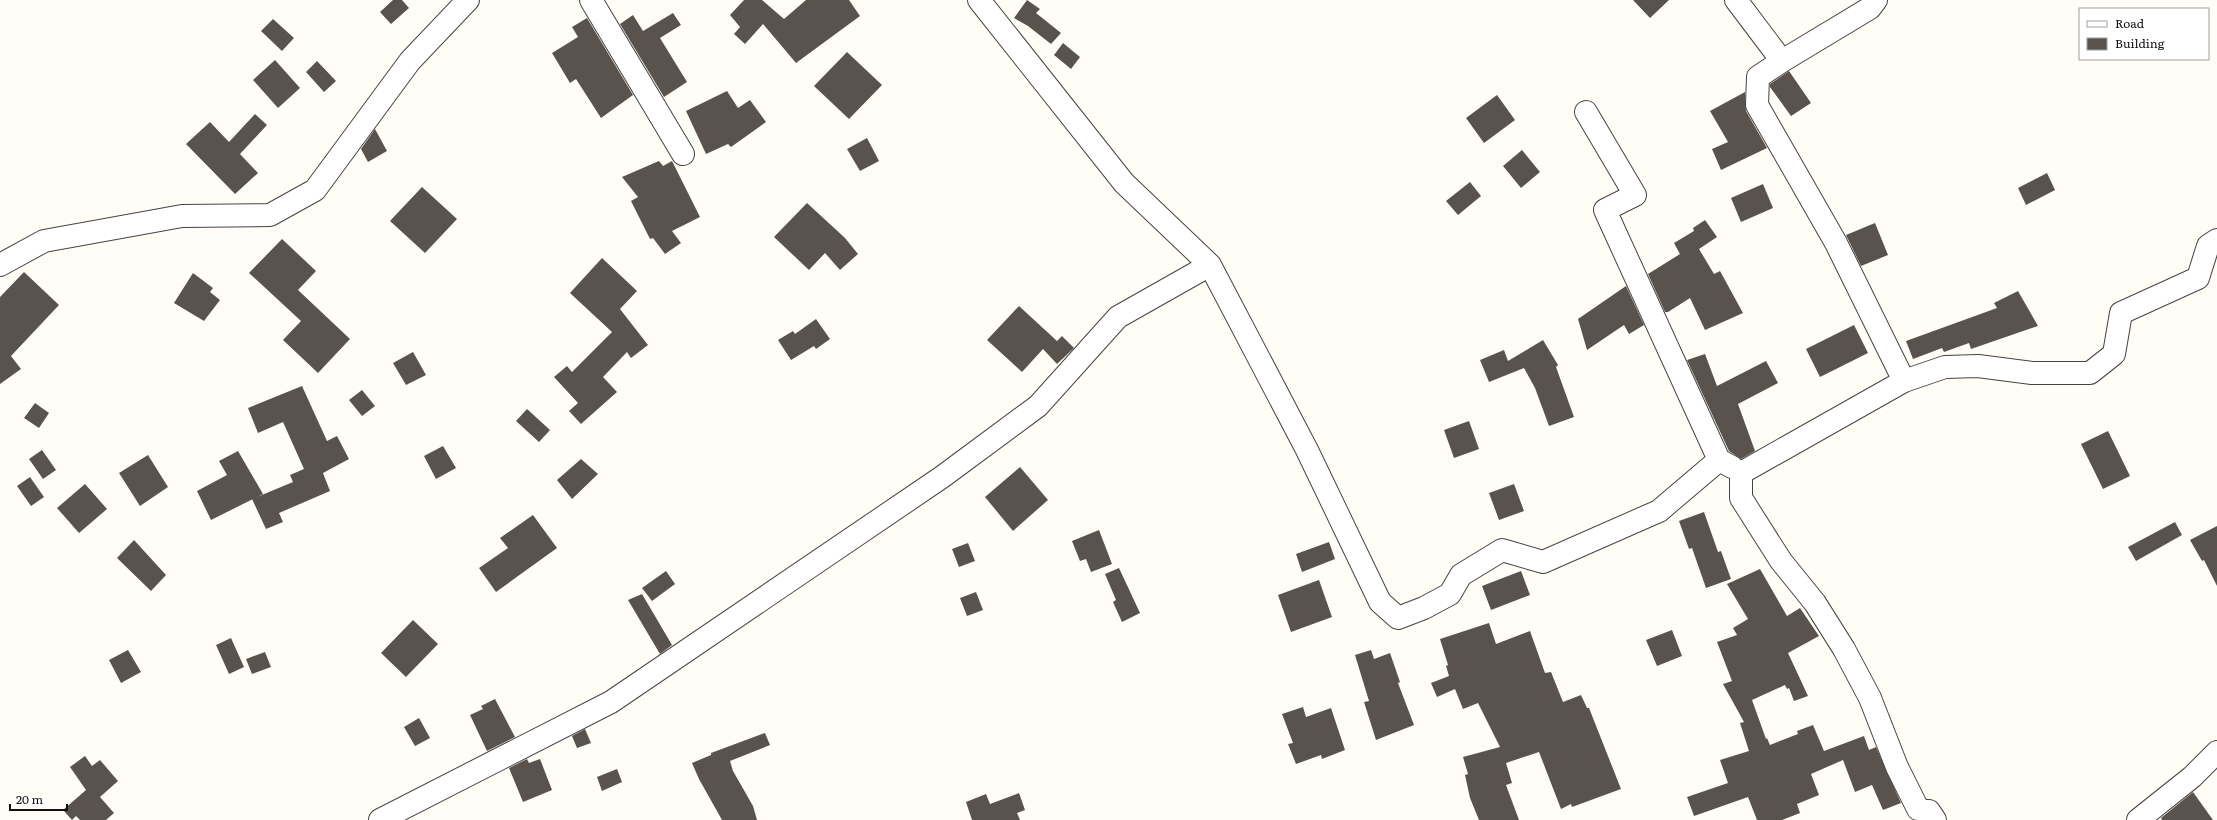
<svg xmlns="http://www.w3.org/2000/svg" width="2217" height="820" viewBox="0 0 2217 820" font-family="Literata,serif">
	<rect width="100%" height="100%" fill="#fffdf5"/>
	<path fill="#5a524d" d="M 393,0 L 402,0 L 409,8 L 391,24 L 380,12 Z
		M 744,0 L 762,0 L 784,19 L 806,0 L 849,0 L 860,16 L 796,63 L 763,24 L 745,44 L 734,34 L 740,27 L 730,15 Z
		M 1027,0 L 1040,9 L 1036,13 L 1061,33 L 1051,44 L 1028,26 L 1014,18 Z
		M 1633,0 L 1669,0 L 1650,18 Z
		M 673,13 L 681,25 L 660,38 L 687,82 L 664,97 L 620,24 L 633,15 L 643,31 Z
		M 587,18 L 633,95 L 601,118 L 576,79 L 570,83 L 552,53 L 578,37 L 572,27 Z
		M 273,19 L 294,38 L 282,51 L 261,31 Z
		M 1063,43 L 1080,57 L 1071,69 L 1054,55 Z
		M 847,52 L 882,85 L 849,119 L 814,86 Z
		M 275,60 L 300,88 L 278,108 L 253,80 Z
		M 317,61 L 336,81 L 324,92 L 306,72 Z
		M 1789,71 L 1811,103 L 1791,116 L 1770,87 L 1770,84 Z
		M 727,91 L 738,108 L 750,100 L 766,122 L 731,147 L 728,144 L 706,154 L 686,111 Z
		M 1745,92 L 1746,111 L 1767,148 L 1721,170 L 1712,149 L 1728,142 L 1710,111 Z
		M 1497,95 L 1515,120 L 1484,143 L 1466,118 Z
		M 255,114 L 267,125 L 240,154 L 258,173 L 235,194 L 186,144 L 210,122 L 229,142 Z
		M 375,129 L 387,151 L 368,162 L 361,149 Z
		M 867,138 L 879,161 L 860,171 L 847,149 Z
		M 1522,150 L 1540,172 L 1521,188 L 1503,166 Z
		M 659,161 L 663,166 L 672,161 L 700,217 L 672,231 L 681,243 L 665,254 L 653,238 L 650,239 L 631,201 L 638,197 L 622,177 Z
		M 2047,173 L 2055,190 L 2026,205 L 2018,188 Z
		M 1470,182 L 1481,196 L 1458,215 L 1446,201 Z
		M 1763,184 L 1773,208 L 1741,222 L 1731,198 Z
		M 422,187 L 457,219 L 425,253 L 390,221 Z
		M 807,203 L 845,238 L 858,254 L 840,270 L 825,253 L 809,270 L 774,237 Z
		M 1705,220 L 1717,237 L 1699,249 L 1714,274 L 1720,271 L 1743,313 L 1705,330 L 1690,298 L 1668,312 L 1665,312 L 1648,274 L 1680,254 L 1674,243 L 1694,231 L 1693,228 Z
		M 1875,223 L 1888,255 L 1861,266 L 1846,235 Z
		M 282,239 L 316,271 L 298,290 L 350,339 L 318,373 L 283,340 L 301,321 L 249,273 Z
		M 602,258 L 637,291 L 620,309 L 648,345 L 631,358 L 627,352 L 603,377 L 617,392 L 581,424 L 569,411 L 578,403 L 554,377 L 567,366 L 572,372 L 612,332 L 570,293 Z
		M 24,272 L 59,305 L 11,356 L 21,369 L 0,384 L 0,297 Z
		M 193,273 L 213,288 L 210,292 L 220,300 L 204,321 L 174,303 Z
		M 1626,286 L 1644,325 L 1629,334 L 1624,325 L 1587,350 L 1578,319 Z
		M 2018,291 L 2038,326 L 1971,349 L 1969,343 L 1944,352 L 1942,348 L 1913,359 L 1906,341 L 1997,308 L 1994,303 Z
		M 1019,306 L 1057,341 L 1062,336 L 1074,348 L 1057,364 L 1043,349 L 1022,372 L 987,340 Z
		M 816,319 L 830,339 L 816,349 L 814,346 L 791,360 L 778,340 L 793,331 L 795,334 Z
		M 1854,325 L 1868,353 L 1820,377 L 1806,349 Z
		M 1543,340 L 1558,365 L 1556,367 L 1574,417 L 1549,426 L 1535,388 L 1524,368 L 1489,382 L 1480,360 L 1504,350 L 1508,361 Z
		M 413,352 L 426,375 L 406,385 L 393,363 Z
		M 1705,354 L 1717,386 L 1766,361 L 1778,383 L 1738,404 L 1755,451 L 1741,459 L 1729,451 L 1687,360 Z
		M 302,386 L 327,441 L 337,436 L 349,459 L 323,473 L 330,491 L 279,513 L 283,522 L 266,529 L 252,499 L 293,482 L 290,475 L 304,469 L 283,422 L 258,433 L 248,408 Z
		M 362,390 L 375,406 L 362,416 L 349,400 Z
		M 35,403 L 49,413 L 39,428 L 24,418 Z
		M 527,409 L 550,430 L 539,442 L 516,421 Z
		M 1469,421 L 1479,449 L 1454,458 L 1444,430 Z
		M 2108,431 L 2130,476 L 2103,489 L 2081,444 Z
		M 443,446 L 456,468 L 436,479 L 424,456 Z
		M 42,450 L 56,470 L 43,479 L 29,459 Z
		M 238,451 L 263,494 L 211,520 L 197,491 L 227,475 L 219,461 Z
		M 148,455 L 168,487 L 140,506 L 119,473 Z
		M 581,459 L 598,474 L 572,499 L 557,480 Z
		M 1020,467 L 1048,500 L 1013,531 L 985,497 Z
		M 30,477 L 44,497 L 31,506 L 17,486 Z
		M 85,484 L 107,509 L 79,533 L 57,508 Z
		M 1514,484 L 1524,511 L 1499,520 L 1489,493 Z
		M 1704,512 L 1718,552 L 1721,551 L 1731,579 L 1706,588 L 1692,548 L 1689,549 L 1679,521 Z
		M 533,515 L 557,548 L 496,592 L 479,568 L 508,548 L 500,538 Z
		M 2175,522 L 2182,535 L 2136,561 L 2128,547 Z
		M 2217,526 L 2217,586 L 2204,560 L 2202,561 L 2190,540 Z
		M 1099,530 L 1112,564 L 1091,572 L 1086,559 L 1080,561 L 1072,541 Z
		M 134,540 L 166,575 L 151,591 L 117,558 Z
		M 1329,542 L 1335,559 L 1302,572 L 1296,554 Z
		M 968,543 L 975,561 L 959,567 L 952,549 Z
		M 1119,568 L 1140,613 L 1122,622 L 1113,602 L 1116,600 L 1105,574 Z
		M 1760,569 L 1787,616 L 1800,608 L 1819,636 L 1788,653 L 1808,696 L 1794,701 L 1789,688 L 1787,689 L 1785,685 L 1752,700 L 1766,739 L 1767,738 L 1770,745 L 1798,734 L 1797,731 L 1813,725 L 1824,751 L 1864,736 L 1869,750 L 1876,747 L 1901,803 L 1883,810 L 1872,785 L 1855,792 L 1843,760 L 1811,774 L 1819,795 L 1797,804 L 1800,813 L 1782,820 L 1757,820 L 1748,797 L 1694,816 L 1687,797 L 1728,783 L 1720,760 L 1749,751 L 1740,723 L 1744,722 L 1723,684 L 1732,681 L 1717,642 L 1737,635 L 1733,628 L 1748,619 L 1727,584 Z
		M 666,571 L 675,584 L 652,601 L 642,588 Z
		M 1521,571 L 1530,595 L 1491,610 L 1482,586 Z
		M 1319,580 L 1332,617 L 1291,632 L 1278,595 Z
		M 976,592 L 983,610 L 967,616 L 960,598 Z
		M 642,594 L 672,645 L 660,654 L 628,600 Z
		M 413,620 L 438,644 L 406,677 L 381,653 Z
		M 1489,623 L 1496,644 L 1530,631 L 1545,673 L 1551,672 L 1563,702 L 1581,695 L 1587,708 L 1589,708 L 1621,789 L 1572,807 L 1571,804 L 1561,809 L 1539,752 L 1506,763 L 1512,783 L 1506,785 L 1519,820 L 1479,820 L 1470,798 L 1465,775 L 1468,774 L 1463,757 L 1500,747 L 1478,703 L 1463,709 L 1455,689 L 1437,697 L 1431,683 L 1449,676 L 1446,666 L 1448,665 L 1440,639 Z
		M 1672,630 L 1682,656 L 1657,666 L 1646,640 Z
		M 231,638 L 244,667 L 229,674 L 216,645 Z
		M 128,650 L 141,672 L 121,683 L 109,660 Z
		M 1371,650 L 1374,659 L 1390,653 L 1400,682 L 1398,683 L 1414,725 L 1376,740 L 1364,702 L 1369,701 L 1355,655 Z
		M 265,652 L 271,667 L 252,674 L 246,659 Z
		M 495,699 L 515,737 L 487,751 L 470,715 L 483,709 L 481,706 Z
		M 1303,707 L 1306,717 L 1331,708 L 1345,750 L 1322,759 L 1321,755 L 1296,764 L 1288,744 L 1293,743 L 1282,714 Z
		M 419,718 L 430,738 L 415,746 L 404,727 Z
		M 585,729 L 591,743 L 577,748 L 572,736 Z
		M 765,733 L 770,745 L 730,761 L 733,771 L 753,806 L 757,820 L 722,820 L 699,779 L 692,763 L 711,755 L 711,753 Z
		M 85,756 L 92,766 L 100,760 L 118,781 L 100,797 L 114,813 L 106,820 L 80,820 L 76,816 L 72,820 L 63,810 L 86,790 L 70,767 Z
		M 527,759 L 529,763 L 540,759 L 552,790 L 523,802 L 509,768 Z
		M 617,769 L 622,782 L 602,791 L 597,777 Z
		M 2193,792 L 2213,820 L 2162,820 L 2161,818 Z
		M 1019,793 L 1025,810 L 1017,813 L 1020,820 L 972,820 L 966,802 L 986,794 L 990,804 Z"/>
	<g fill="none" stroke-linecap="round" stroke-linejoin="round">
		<g stroke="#444" stroke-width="24">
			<path id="minor" d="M 591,0 L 683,154
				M 1736,0 L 1782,61 L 1758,77 L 1757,105 L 1836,243 L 1904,381
				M 1782,61 L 1870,8 L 1876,0
				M 1586,112 L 1635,195 L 1605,210 L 1719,460 L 1732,467
				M 0,265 L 44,241 L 182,216 L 270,215 L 315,190 L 410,61 L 468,0
				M 1210,265 L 1307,450 L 1380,602 L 1398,618 L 1424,608 L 1450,594 L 1461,575 L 1502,550 L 1543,562 L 1659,511 L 1719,460
				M 380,820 L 611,702 L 942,477 L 1038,406 L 1118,317 L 1210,265 L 1124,183 L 979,0
				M 1935,820 L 1929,811 L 1918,809 L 1897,767 L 1870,698 L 1844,649 L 1815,603 L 1781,561 L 1741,498 L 1741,473 L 1904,381 L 1945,367 L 1978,366 L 2032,373 L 2090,373 L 2114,354 L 2121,313 L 2198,278 L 2208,246 L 2217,240
				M 2138,820 L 2192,777 L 2217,752"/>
		</g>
		<use href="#minor" stroke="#fff" stroke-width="22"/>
	</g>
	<rect x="2079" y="8" width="130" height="52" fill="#ffffff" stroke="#a0a0a0"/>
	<rect x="2087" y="21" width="20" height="6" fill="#ffffff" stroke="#a0a0a0"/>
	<text x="2115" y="28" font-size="12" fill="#111111">Road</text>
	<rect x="2087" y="38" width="20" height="12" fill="#5a524d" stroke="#a0a0a0"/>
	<text x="2115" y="48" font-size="12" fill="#111111">Building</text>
	<path d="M10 804v6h57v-6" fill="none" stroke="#111111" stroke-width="2"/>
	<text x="16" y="804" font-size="12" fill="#111111" stroke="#ffffff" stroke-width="3" paint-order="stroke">20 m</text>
</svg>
